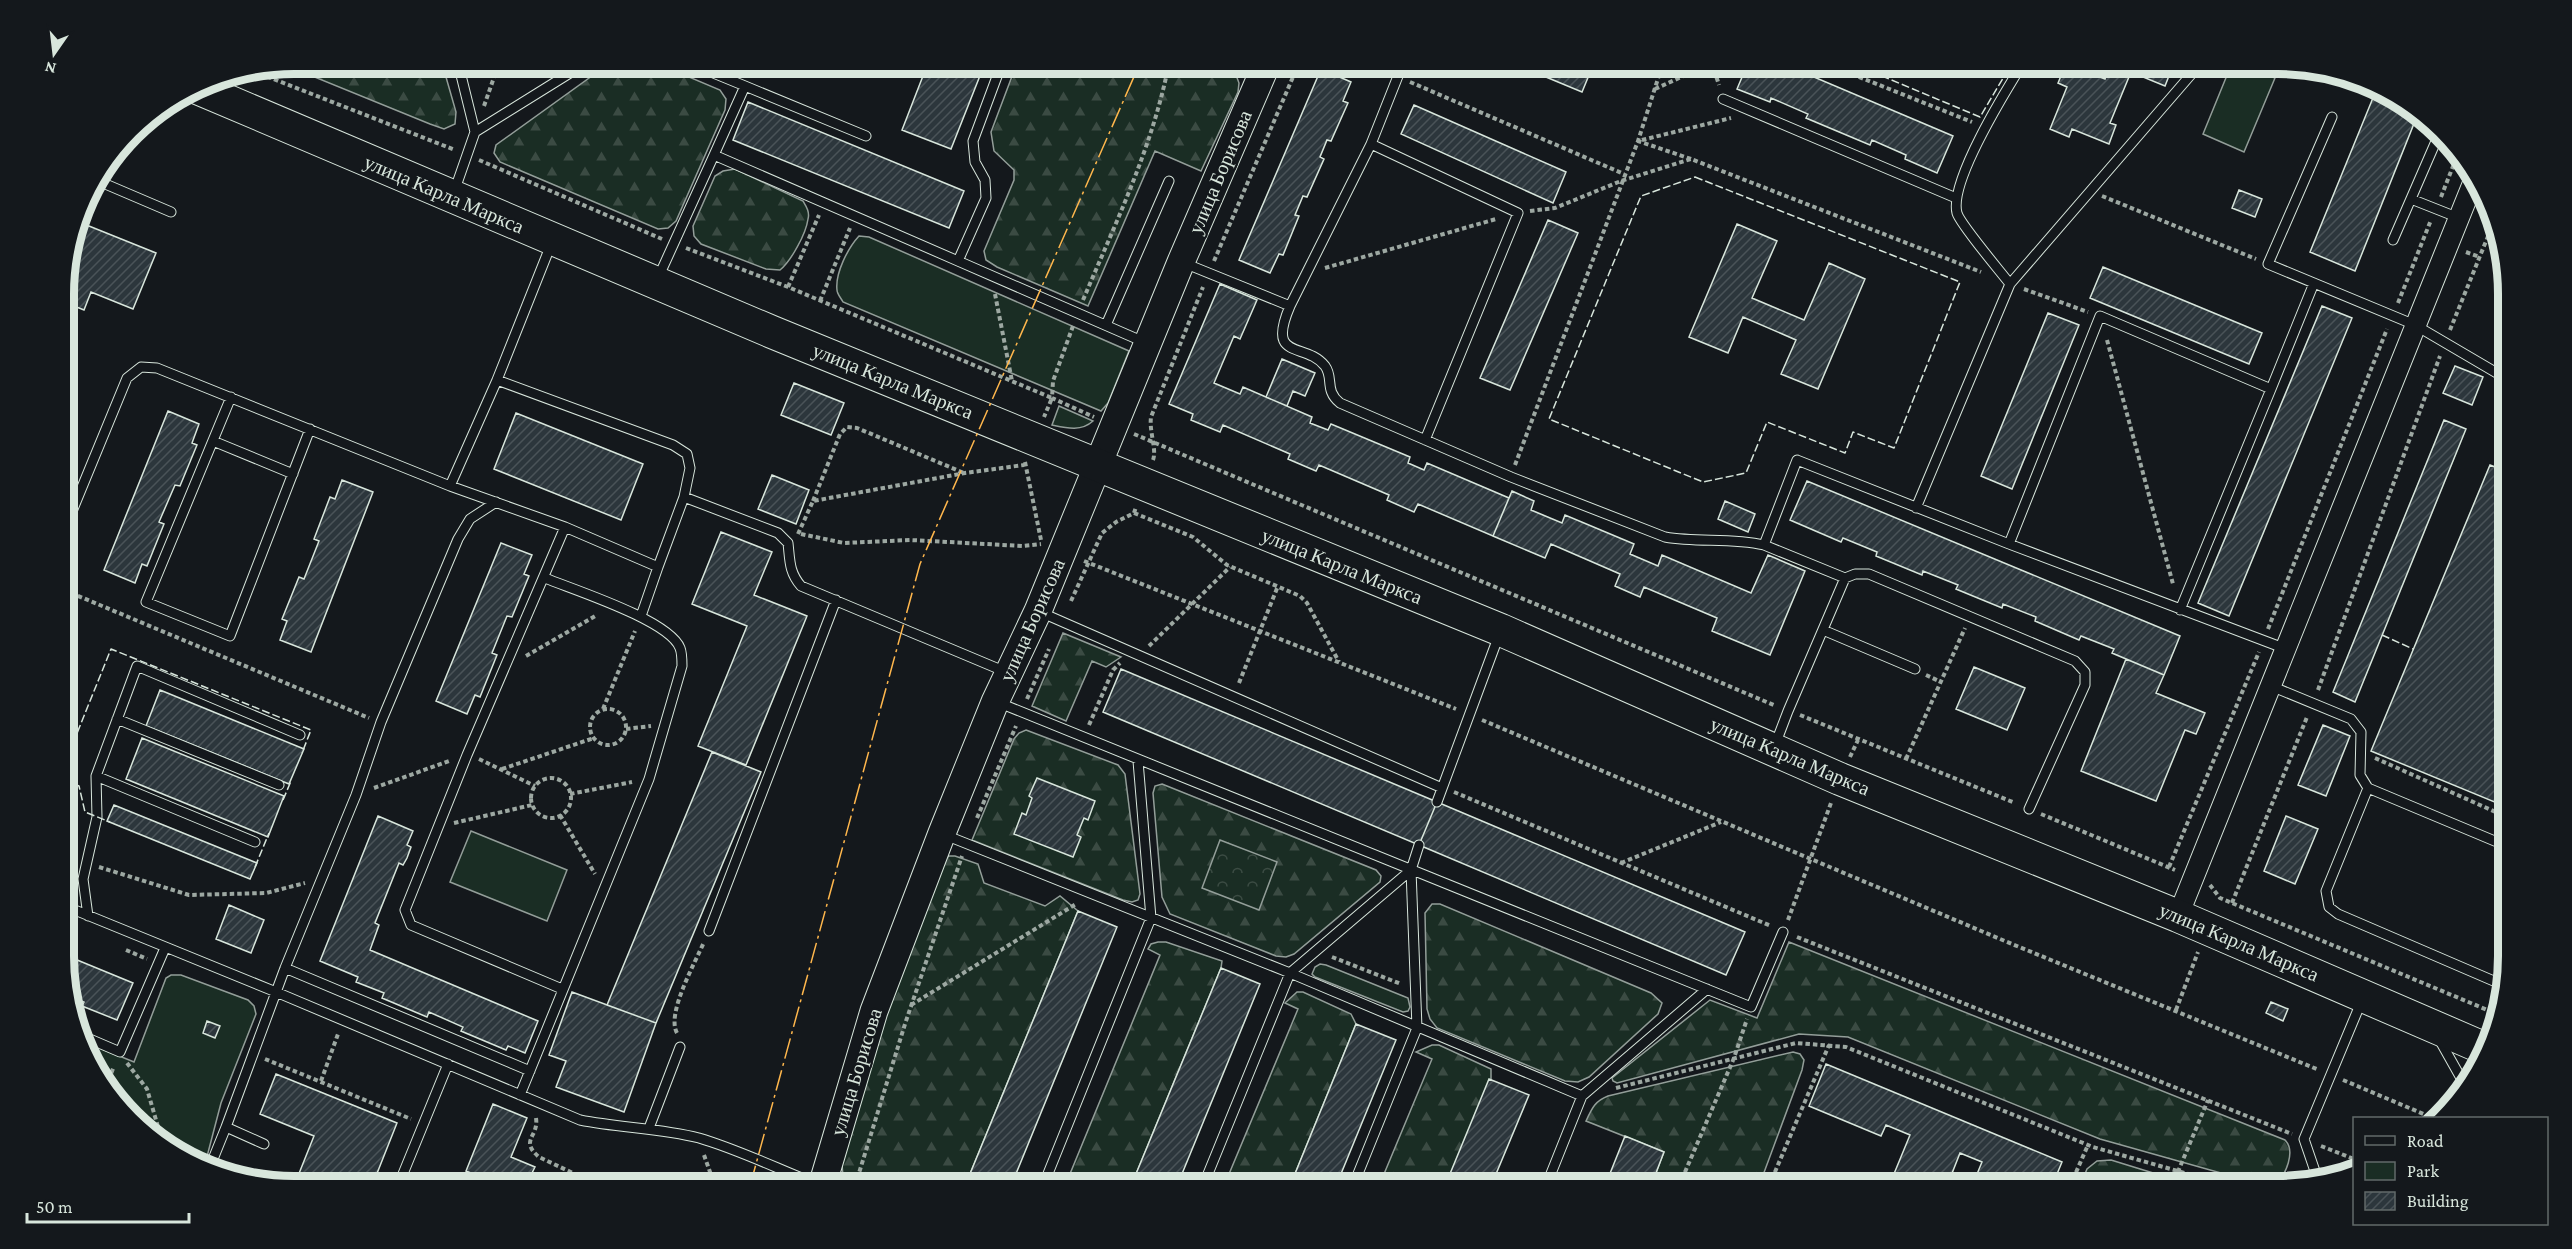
<svg xmlns="http://www.w3.org/2000/svg" width="2572" height="1249" viewBox="0 0 2572 1249" font-family="'Crimson Pro',serif">
	<defs>
		<pattern id="forest-firs" width="22" height="20" patternUnits="userSpaceOnUse" patternTransform="scale(1.5)"><rect width="22" height="20" fill="#1a2d24"/><path d="M5 1l3.5 6h-7zM16 11l3.5 6h-7z" fill="#3b4b43"/></pattern>
		<pattern id="park-crowns" width="20" height="18" patternUnits="userSpaceOnUse" patternTransform="scale(1.5)"><rect width="20" height="18" fill="#1a2d24"/><path d="M2 6a3 3 0 1 1 6 0M12 15a3 3 0 1 1 6 0" fill="none" stroke="#3b4b43"/></pattern>
		<pattern id="building-hatch" width="6" height="6" patternUnits="userSpaceOnUse" patternTransform="scale(1.5)"><rect width="6" height="6" fill="#2c363c"/><path d="M-1 1l2-2M0 6l6-6M5 7l2-2" fill="none" stroke="#4a5358"/></pattern>
	</defs>
	<rect width="100%" height="100%" fill="#14181c"/>
	<path fill="#1a2d24" stroke="#939e99" stroke-width="1.5" d="M 2232,63 L 2240,63 L 2275,78 L 2244,152 L 2203,134 Z
		M 859,236 L 869,237 L 1129,351 L 1108,403 L 1101,411 L 843,302 C 841,298 837,294 837,290 C 835,273 848,248 859,236 Z
		M 1059,406 L 1093,421 C 1081,432 1066,428 1052,425 Z
		M 471,831 L 567,870 L 547,921 L 450,882 Z
		M 1320,964 L 1326,965 L 1403,996 L 1408,998 L 1410,1007 L 1408,1011 L 1403,1012 L 1315,977 L 1312,974 L 1315,967 Z
		M 171,975 L 181,975 L 248,1000 L 254,1006 L 256,1014 L 221,1103 L 204,1168 L 153,1138 L 111,1095 L 80,1040 L 134,1062 L 166,978 Z"/>
	<path fill="url(#forest-firs)" stroke="#939e99" stroke-width="1.5" d="M 294,63 L 442,63 L 456,112 L 455,124 L 444,129 L 430,124 L 285,65 Z
		M 610,63 L 656,63 L 720,90 L 726,99 L 725,110 L 676,221 L 668,228 L 658,229 L 500,162 L 494,153 L 496,145 Z
		M 1017,63 L 1203,63 L 1236,75 L 1239,83 L 1238,92 L 1201,171 L 1155,151 L 1088,306 L 997,267 L 986,260 L 984,251 L 1014,180 L 1014,170 L 994,151 L 991,132 Z
		M 735,169 L 803,201 C 806,206 810,212 808,219 C 806,234 791,261 780,270 L 766,269 L 701,244 L 694,236 L 693,226 L 715,176 L 723,171 Z
		M 1063,633 L 1121,657 L 1106,667 L 1092,661 L 1066,721 L 1032,706 Z
		M 1026,730 L 1118,765 L 1125,774 L 1140,894 L 1138,900 L 1132,902 L 1123,900 L 972,840 L 1014,739 L 1019,733 Z
		M 1162,784 L 1376,870 L 1381,876 L 1380,882 L 1294,954 L 1286,957 L 1276,956 L 1170,914 L 1162,897 L 1153,793 L 1155,786 Z
		M 949,856 L 955,856 L 978,864 L 984,883 L 1045,906 L 1060,896 L 1078,911 L 965,1186 L 850,1186 L 843,1177 L 842,1164 L 886,1009 L 944,859 Z
		M 1432,904 L 1440,904 L 1651,993 L 1662,1003 L 1658,1014 L 1589,1077 L 1578,1082 L 1565,1081 L 1437,1028 L 1430,1019 L 1427,1009 L 1425,913 Z
		M 1158,942 L 1166,942 L 1222,961 L 1221,968 L 1131,1186 L 1065,1186 L 1160,955 L 1148,949 L 1151,944 Z
		M 1789,942 L 2285,1140 C 2296,1151 2286,1174 2276,1185 L 2267,1186 L 2100,1139 L 1848,1037 L 1799,1034 L 1617,1083 L 1613,1081 L 1612,1078 L 1710,1000 L 1757,1018 Z
		M 1297,992 L 1303,992 L 1351,1014 L 1356,1024 L 1290,1186 L 1224,1186 L 1298,1009 L 1285,1003 Z
		M 1432,1045 L 1439,1045 L 1491,1069 L 1491,1079 L 1446,1186 L 1379,1186 L 1432,1059 L 1416,1052 Z
		M 1793,1052 L 1800,1054 L 1804,1060 L 1802,1070 L 1759,1186 L 1651,1186 L 1664,1152 L 1586,1121 C 1592,1108 1595,1101 1608,1096 Z
		M 2111,1160 L 2192,1185 L 2193,1186 L 2080,1186 L 2087,1169 L 2097,1161 Z"/>
	<path fill="url(#park-crowns)" stroke="#939e99" stroke-width="1.5" d="M 1220,840 L 1277,862 L 1259,910 L 1202,888 Z"/>
	<path fill="url(#building-hatch)" stroke="#d8e6dc" stroke-width="1.5" d="M 928,63 L 985,63 L 951,149 L 902,130 Z
		M 1552,63 L 1594,63 L 1582,92 L 1546,77 Z
		M 1748,63 L 1781,63 L 1953,136 L 1937,173 L 1905,159 L 1906,155 L 1872,140 L 1870,145 L 1806,118 L 1808,114 L 1771,98 L 1770,102 L 1737,89 Z
		M 2111,63 L 2164,63 L 2172,68 L 2165,86 L 2131,72 L 2110,123 L 2116,125 L 2109,144 L 2072,129 L 2069,137 L 2050,129 L 2067,87 L 2058,83 L 2066,64 L 2105,79 Z
		M 1321,69 L 1351,82 L 1343,101 L 1348,103 L 1331,141 L 1327,140 L 1320,157 L 1324,159 L 1307,197 L 1303,196 L 1295,215 L 1299,216 L 1283,255 L 1279,254 L 1270,273 L 1239,260 Z
		M 2377,88 L 2419,111 L 2355,271 L 2310,252 Z
		M 748,102 L 964,191 L 949,228 L 733,140 Z
		M 1414,105 L 1566,172 L 1553,203 L 1401,134 Z
		M 2239,190 L 2262,199 L 2255,217 L 2232,208 Z
		M 1548,220 L 1578,233 L 1510,390 L 1480,378 Z
		M 79,222 L 156,253 L 133,309 L 91,292 L 84,310 L 64,302 L 64,278 Z
		M 1737,224 L 1777,241 L 1752,298 L 1804,320 L 1829,263 L 1865,279 L 1818,389 L 1781,374 L 1796,340 L 1743,317 L 1728,353 L 1689,337 Z
		M 2103,267 L 2262,333 L 2249,364 L 2090,298 Z
		M 1220,284 L 1257,300 L 1240,339 L 1234,336 L 1214,383 L 1240,394 L 1243,387 L 1312,417 L 1310,423 L 1328,430 L 1331,424 L 1410,457 L 1408,463 L 1424,470 L 1427,463 L 1509,498 L 1493,536 L 1418,504 L 1414,512 L 1387,500 L 1389,495 L 1319,465 L 1316,471 L 1288,459 L 1290,454 L 1223,425 L 1220,432 L 1191,420 L 1193,414 L 1169,404 Z
		M 2322,306 L 2352,318 L 2229,616 L 2198,603 Z
		M 2048,313 L 2079,325 L 2012,489 L 1981,476 Z
		M 1282,359 L 1315,373 L 1305,396 L 1293,391 L 1287,406 L 1266,397 Z
		M 2455,366 L 2483,377 L 2472,405 L 2443,393 Z
		M 794,383 L 844,403 L 831,435 L 781,415 Z
		M 168,411 L 199,424 L 192,443 L 197,445 L 180,486 L 175,485 L 159,522 L 164,524 L 147,566 L 142,564 L 135,583 L 104,570 Z
		M 516,413 L 643,464 L 621,520 L 494,469 Z
		M 2444,420 L 2466,429 L 2355,702 L 2333,692 Z
		M 2490,465 L 2508,472 L 2509,808 L 2371,751 Z
		M 772,475 L 809,490 L 796,524 L 758,509 Z
		M 342,480 L 373,492 L 311,652 L 280,640 L 287,621 L 282,619 L 299,577 L 304,579 L 319,541 L 314,539 L 330,497 L 335,499 Z
		M 1807,481 L 2180,636 L 2164,675 L 2112,653 L 2114,649 L 2081,636 L 2079,640 L 2035,621 L 2036,617 L 2003,604 L 2002,608 L 1956,589 L 1958,585 L 1923,571 L 1922,575 L 1876,556 L 1877,552 L 1843,538 L 1841,542 L 1790,520 Z
		M 1512,491 L 1534,501 L 1531,510 L 1562,523 L 1565,515 L 1634,544 L 1630,554 L 1658,566 L 1662,555 L 1751,593 L 1768,555 L 1805,571 L 1770,655 L 1712,631 L 1717,618 L 1644,587 L 1640,597 L 1615,586 L 1620,574 L 1551,544 L 1545,558 L 1493,536 Z
		M 1725,501 L 1755,514 L 1748,532 L 1718,519 Z
		M 721,532 L 772,552 L 754,595 L 807,616 L 746,765 L 698,746 L 747,626 L 692,604 Z
		M 501,543 L 532,555 L 524,574 L 529,576 L 512,617 L 507,616 L 492,653 L 497,655 L 480,697 L 475,695 L 467,714 L 436,701 Z
		M 2126,659 L 2164,675 L 2156,693 L 2205,713 L 2196,734 L 2185,730 L 2156,801 L 2081,771 Z
		M 1974,667 L 2025,688 L 2007,730 L 1956,709 Z
		M 1121,669 L 1437,802 L 1419,845 L 1103,712 Z
		M 160,690 L 304,749 L 289,784 L 146,726 Z
		M 2323,725 L 2350,736 L 2326,796 L 2298,785 Z
		M 142,738 L 284,796 L 268,837 L 126,779 Z
		M 712,752 L 761,772 L 656,1023 L 607,1005 Z
		M 1037,778 L 1095,801 L 1088,820 L 1084,818 L 1077,835 L 1081,837 L 1073,857 L 1014,834 L 1022,813 L 1026,815 L 1032,798 L 1029,796 Z
		M 1437,802 L 1745,932 L 1726,975 L 1419,845 Z
		M 114,805 L 257,863 L 250,879 L 107,821 Z
		M 378,816 L 413,831 L 407,845 L 411,847 L 407,858 L 403,865 L 399,863 L 375,923 L 379,925 L 370,950 L 538,1021 L 525,1053 L 508,1046 L 506,1050 L 461,1031 L 463,1027 L 429,1012 L 427,1017 L 382,998 L 384,993 L 356,982 L 358,977 L 320,961 Z
		M 2286,816 L 2318,829 L 2295,884 L 2264,871 Z
		M 229,905 L 264,920 L 251,953 L 216,939 Z
		M 1078,911 L 1117,927 L 1011,1186 L 965,1186 Z
		M 65,955 L 133,983 L 117,1020 L 82,1006 L 84,1002 L 68,995 L 65,986 Z
		M 1221,968 L 1260,984 L 1177,1186 L 1131,1186 Z
		M 572,992 L 656,1023 L 624,1112 L 556,1087 L 566,1061 L 549,1055 Z
		M 2271,1002 L 2288,1009 L 2283,1021 L 2266,1013 Z
		M 207,1021 L 220,1026 L 215,1038 L 203,1033 Z
		M 1356,1024 L 1396,1040 L 1336,1186 L 1290,1186 Z
		M 1826,1064 L 2062,1162 L 2052,1186 L 2004,1186 L 1977,1174 L 1982,1162 L 1960,1153 L 1947,1186 L 1889,1186 L 1910,1135 L 1886,1125 L 1881,1136 L 1809,1106 Z
		M 276,1074 L 397,1123 L 372,1186 L 294,1186 L 314,1136 L 260,1114 Z
		M 1489,1079 L 1529,1095 L 1491,1186 L 1445,1186 Z
		M 493,1104 L 527,1118 L 511,1157 L 535,1167 L 532,1173 L 562,1186 L 502,1186 L 466,1171 Z
		M 1625,1136 L 1664,1152 L 1651,1186 L 1605,1186 Z"/>
	<g fill="none" stroke-linecap="round" stroke-linejoin="round">
		<g stroke="#d8e6dc" stroke-width="11">
			<path id="lane" d="M 689,63 L 745,86
				M 1002,63 L 973,141 L 975,162 L 985,180 L 986,198 L 958,261 L 1144,342
				M 1230,63 L 1259,73
				M 1397,63 L 1402,66 L 1371,144 L 1518,213 L 1425,440
				M 1723,99 L 1956,198
				M 2332,117 L 2268,264 L 2415,325 L 2507,379
				M 475,132 L 586,63
				M 866,136 L 745,86 L 714,155 L 958,261
				M 96,180 L 171,212
				M 454,192 L 475,132 L 458,63
				M 2411,199 L 2459,218
				M 2393,240 L 2440,132
				M 552,242 L 497,380 L 673,445 L 687,454 L 690,468 L 684,497
				M 1184,263 L 1290,306 C 1266,362 1305,341 1325,366 C 1334,378 1324,390 1340,403 L 1511,477 L 1665,537 C 1698,543 1731,537 1764,545
				M 658,278 L 714,155
				M 2010,284 C 2000,271 1960,224 1957,213 C 1949,182 2005,92 2023,63
				M 1290,306 L 1371,144
				M 1106,325 L 1169,181
				M 2271,389 L 2314,283
				M 231,397 L 146,602 L 230,636 L 310,429
				M 213,441 L 293,474
				M 450,486 L 497,380
				M 1916,508 L 2010,284 L 2201,63
				M 66,526 L 127,378 L 141,367 L 157,368 L 450,486 L 565,527 L 658,567 L 684,497 L 778,533 L 788,543 C 790,561 789,572 801,586 L 1006,672
				M 2009,544 L 2100,316 L 2271,389 L 2180,610
				M 1845,578 L 1855,574 L 1869,574 L 2075,661 L 2085,672 L 2085,685 L 2029,809
				M 1040,612 L 1442,788
				M 641,616 L 658,567
				M 1823,630 L 1915,669
				M 2271,686 L 2351,719 L 2361,732 L 2360,775 L 2368,788 L 2509,847
				M 997,702 L 1751,1007 L 1783,932
				M 117,719 L 279,785
				M 1775,745 L 1788,711 L 1845,578 L 1764,545 L 1797,460 L 2009,544 L 2286,649
				M 96,776 L 255,842
				M 2368,788 L 2326,891 L 2329,907 L 2338,914 L 2503,985
				M 1437,802 L 1499,635
				M 945,835 L 1290,973 L 1582,1096 L 1707,989
				M 1411,870 L 1419,845
				M 65,906 L 276,992 L 580,1120 C 620,1128 660,1128 699,1138 C 740,1150 780,1170 819,1185
				M 88,916 L 83,879 L 97,817 L 96,776 L 137,666 L 300,735
				M 709,931 L 836,600
				M 285,968 L 530,1071
				M 562,989 L 411,925 L 405,910 L 467,755 L 565,527
				M 78,1034 L 120,1052 L 165,948
				M 2439,1039 L 2466,1087
				M 520,1095 L 649,779 L 682,666 C 682,661 682,653 680,648 C 669,620 574,590 545,578
				M 649,1128 L 680,1047
				M 264,1144 L 226,1127 L 285,968 L 356,795 L 381,722 L 458,539 L 470,519 L 496,502
				M 209,1169 L 226,1127
				M 2318,1180 L 2304,1139 L 2362,1000
				M 398,1186 L 448,1064
				M 1043,1186 L 1151,918 L 1138,761
				M 1203,1186 L 1290,973 L 1411,870 L 1417,1028 L 1353,1186
				M 1546,1186 L 1582,1096
				M 2218,1186 L 2218,1182 L 2230,1186"/>
		</g>
		<g stroke="#d8e6dc" stroke-width="22">
			<path id="street" d="M 2178,916 L 2475,178"/>
		</g>
		<g stroke="#d8e6dc" stroke-width="29">
			<path id="secondary" d="M 822,1186 L 874,1011 L 942,833 L 995,702 L 1038,611 L 1181,262 L 1267,63"/>
		</g>
		<g stroke="#d8e6dc" stroke-width="34">
			<path id="primary" d="M 195,87 L 772,332 L 1501,630 L 1840,779 L 2178,916 L 2488,1050"/>
		</g>
		<path stroke="#9da8a2" stroke-width="4" stroke-dasharray="4.5 3" stroke-linecap="butt" d="M 1712,63 L 1719,85
			M 1824,63 L 1972,122
			M 253,71 L 455,150
			M 1410,82 L 1624,174
			M 1655,89 L 1712,63
			M 484,106 L 499,63
			M 1691,159 L 1638,141 L 1731,118
			M 479,160 L 662,239
			M 2102,196 L 2256,259
			M 2441,197 L 2459,151
			M 1530,211 L 1555,208 L 1621,181 L 1691,159 L 1981,272
			M 686,248 L 788,287 L 1052,398 L 1044,417
			M 2466,252 L 2480,257
			M 1214,261 L 1299,63
			M 1325,268 L 1496,219
			M 788,287 L 819,215
			M 2024,289 L 2088,312
			M 995,294 L 1012,381
			M 1083,300 C 1116,222 1153,146 1169,63
			M 820,301 L 850,228
			M 2398,303 L 2431,220
			M 1073,326 L 1053,381 L 1052,398 L 1094,417
			M 2450,330 L 2495,219
			M 2107,340 L 2173,584
			M 1134,434 L 1776,706
			M 1153,460 C 1157,449 1149,432 1151,417 L 1203,287
			M 1025,462 L 1041,540
			M 1515,465 L 1638,141 L 1663,63
			M 813,501 L 840,434 L 847,427 L 857,428 L 964,473
			M 1134,513 L 1193,537 L 1227,565 L 1300,596 L 1307,603 L 1339,662
			M 798,534 L 813,501 L 965,473 L 1024,465
			M 801,534 L 844,543 L 910,540 L 1023,546 L 1041,544
			M 1084,561 L 1456,709
			M 64,590 L 369,718
			M 1071,601 L 1102,533 L 1116,522 L 1134,513 L 1136,507
			M 2268,629 L 2387,329
			M 1149,646 L 1230,567
			M 526,656 L 597,615
			M 1926,675 L 1941,682
			M 1239,683 L 1278,586
			M 2318,690 L 2440,356
			M 1027,699 L 1049,649
			M590 727a18 18 0 1 1 36 0a18 18 0 1 1-36 0Z
			M 603,709 L 635,631
			M 1800,715 L 2015,803
			M 1482,720 L 2012,944 L 2319,1070
			M 1089,725 L 1113,670 L 1120,663
			M 626,729 L 651,726
			M 1850,757 L 1858,740
			M 2375,758 L 2509,818
			M 479,759 L 535,786
			M 1906,759 L 1965,628
			M 502,769 L 594,738
			M531 798a20 20 0 1 1 40 0a20 20 0 1 1-40 0Z
			M 374,788 L 449,761
			M 1454,792 L 1771,926
			M 570,794 L 632,782
			M 2041,814 L 2175,870
			M 560,815 L 595,874
			M 977,818 L 1016,726
			M 454,823 L 532,805
			M 1621,863 L 1721,822
			M 99,867 L 189,895 L 266,893 L 305,883
			M 2169,867 L 2259,652
			M 2210,885 L 2220,898 L 2497,1014
			M 2232,903 L 2307,717
			M 1788,920 L 1831,803
			M 1797,937 L 2292,1134
			M 126,950 L 147,959
			M 1332,957 L 1401,984
			M 911,1005 L 1076,904
			M 2176,1010 L 2198,952
			M 677,1033 C 666,1014 695,963 704,942
			M 265,1059 L 411,1119
			M 127,1063 L 147,1089 L 163,1144
			M 2343,1080 L 2433,1118
			M 321,1081 L 338,1034
			M 106,1087 L 114,1066
			M 1616,1088 L 1796,1043 L 1846,1047 L 2093,1147 L 2206,1179
			M 536,1118 C 539,1137 519,1140 539,1157 L 600,1186
			M 2321,1146 L 2354,1159
			M 704,1155 L 715,1186
			M 855,1186 L 905,1024 L 962,856
			M 1679,1186 L 1734,1058 L 1747,1019
			M 1769,1186 L 1829,1045
			M 2070,1186 L 2088,1145
			M 2172,1186 L 2208,1100"/>
		<use href="#lane" stroke="#14181c" stroke-width="9"/>
		<use href="#street" stroke="#14181c" stroke-width="20"/>
		<use href="#secondary" stroke="#14181c" stroke-width="27"/>
		<use href="#primary" stroke="#14181c" stroke-width="32"/>
		<path stroke="#d8e6dc" stroke-width="1.5" stroke-dasharray="8 3" stroke-linecap="butt" d="M 1851,63 L 1980,117 L 2012,63
			M 1695,177 L 1960,282 L 1894,448 L 1853,432 L 1845,453 L 1767,422 L 1746,473 L 1703,482 L 1549,419 L 1641,196 Z
			M 2382,635 L 2413,649
			M 65,763 L 111,649 L 311,730 L 302,753
			M 65,780 L 79,786 L 85,812 L 110,822
			M 283,800 L 291,781
			M 255,867 L 269,833"/>
		<path stroke="#ffb74d" stroke-width="1.5" stroke-dasharray="21 4.5 3 4.5" stroke-linecap="butt" d="M 750,1186 L 920,564 L 1140,63"/>
	</g>
	<g text-anchor="middle" stroke-width="4.5" stroke-linejoin="round" paint-order="stroke">
		<g font-size="20" fill="#d8e6dc" stroke="#14181c">
			<text transform="translate(1220 172) rotate(-67)" y="7">улица Борисова</text>
			<text transform="translate(444 194) rotate(23)" y="7">улица Карла Маркса</text>
			<text transform="translate(893 381) rotate(22)" y="7">улица Карла Маркса</text>
			<text transform="translate(1342 566) rotate(22)" y="7">улица Карла Маркса</text>
			<text transform="translate(1032 620) rotate(-66)" y="7">улица Борисова</text>
			<text transform="translate(1790 756) rotate(23)" y="7">улица Карла Маркса</text>
			<text transform="translate(2239 942) rotate(23)" y="7">улица Карла Маркса</text>
			<text transform="translate(856 1072) rotate(-73)" y="7">улица Борисова</text>
		</g>
	</g>
	<path d="M0 0H2572V1249H0ZM294 74H2278A220 220 0 0 1 2498 294V956A220 220 0 0 1 2278 1176H294A220 220 0 0 1 74 956V294A220 220 0 0 1 294 74Z" fill="#14181c" fill-rule="evenodd"/>
	<path fill="none" stroke="#d8e6dc" stroke-width="8" d="M294 74H2278A220 220 0 0 1 2498 294V956A220 220 0 0 1 2278 1176H294A220 220 0 0 1 74 956V294A220 220 0 0 1 294 74Z"/>
	<rect x="2353" y="1117" width="195" height="108" fill="#14181c" stroke="#626a69" stroke-width="1.5"/>
	<rect x="2365" y="1136" width="30" height="9" fill="#14181c" stroke="#626a69" stroke-width="1.5"/>
	<text x="2407" y="1147" font-size="18" fill="#d8e6dc">Road</text>
	<rect x="2365" y="1162" width="30" height="18" fill="#1a2d24" stroke="#626a69" stroke-width="1.5"/>
	<text x="2407" y="1177" font-size="18" fill="#d8e6dc">Park</text>
	<rect x="2365" y="1192" width="30" height="18" fill="url(#building-hatch)" stroke="#626a69" stroke-width="1.5"/>
	<text x="2407" y="1207" font-size="18" fill="#d8e6dc">Building</text>
	<g transform="translate(54 54) rotate(194)" stroke="#14181c" stroke-width="4.5" paint-order="stroke">
	<path d="M0-4.5L10 22L0 15L-10 22Z" fill="#d8e6dc"/>
	<text y="-9" font-size="16" font-weight="bold" text-anchor="middle" fill="#d8e6dc">N</text>
	</g>
	<path d="M27 1213v9h162v-9" fill="none" stroke="#d8e6dc" stroke-width="3"/>
	<text x="36" y="1213" font-size="18" fill="#d8e6dc" stroke="#14181c" stroke-width="4.5" paint-order="stroke">50 m</text>
</svg>
